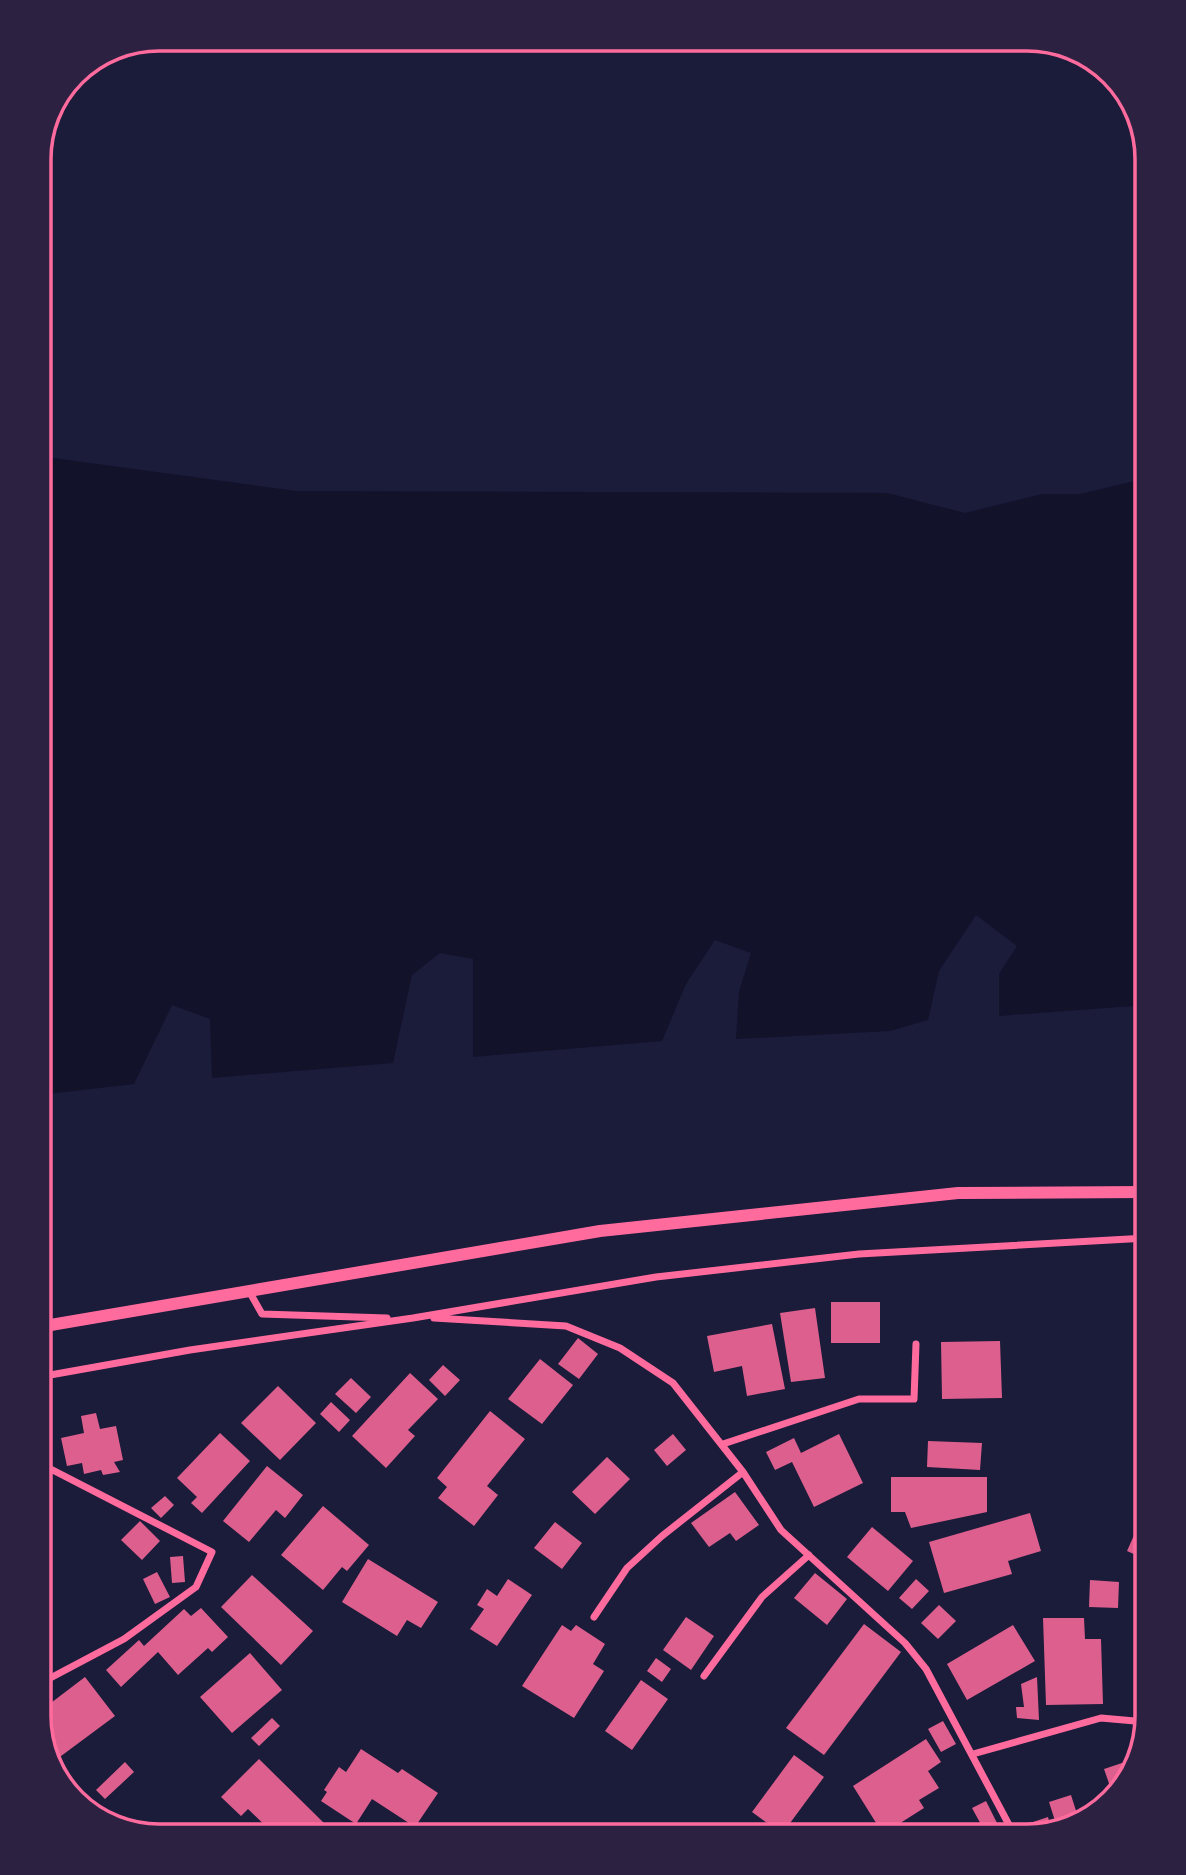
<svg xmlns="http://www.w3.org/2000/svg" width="1186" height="1875" viewBox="0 0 1186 1875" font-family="'Alegreya Sans',sans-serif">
	<rect width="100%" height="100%" fill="#1b1b3a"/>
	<path fill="#12122b" d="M 39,456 L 296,491 L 887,493 L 965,513 L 1042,494 L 1080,494 L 1147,478 L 1147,1005 L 999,1016 L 999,974 L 1017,946 L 976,915 L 939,971 L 928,1020 L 890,1031 L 736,1039 L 739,992 L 751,953 L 715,940 L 686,984 L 662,1041 L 473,1057 L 473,959 L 440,953 L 412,975 L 393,1063 L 212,1078 L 210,1019 L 172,1005 L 134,1084 L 39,1095 Z"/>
	<path fill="#dd5f8e" d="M 831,1302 L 880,1302 L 880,1343 L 831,1343 Z
		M 815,1308 L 825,1378 L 791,1382 L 780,1313 Z
		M 772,1324 L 785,1389 L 747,1396 L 742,1366 L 714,1372 L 707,1336 Z
		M 578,1338 L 598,1354 L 579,1379 L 558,1364 Z
		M 1000,1341 L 1002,1398 L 942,1399 L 941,1342 Z
		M 540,1359 L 573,1385 L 542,1424 L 508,1399 Z
		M 443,1365 L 460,1380 L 445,1396 L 429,1380 Z
		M 410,1373 L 438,1399 L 408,1430 L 415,1436 L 386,1468 L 352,1436 Z
		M 351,1378 L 371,1397 L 356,1413 L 335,1394 Z
		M 278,1386 L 316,1423 L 280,1460 L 241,1423 Z
		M 331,1402 L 350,1420 L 339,1432 L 320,1414 Z
		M 490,1411 L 525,1439 L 487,1486 L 498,1495 L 474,1526 L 438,1498 L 447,1487 L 437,1478 Z
		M 45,1413 L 50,1434 L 39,1438 L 39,1415 Z
		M 96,1413 L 100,1429 L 116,1426 L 123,1460 L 114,1462 L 120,1472 L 103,1475 L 101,1470 L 84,1474 L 82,1463 L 67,1466 L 61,1438 L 84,1433 L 81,1416 Z
		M 220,1433 L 250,1461 L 202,1513 L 191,1503 L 197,1497 L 177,1478 Z
		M 673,1434 L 686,1450 L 667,1466 L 654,1450 Z
		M 839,1434 L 863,1483 L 814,1507 L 792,1462 L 775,1470 L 766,1452 L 794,1438 L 801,1453 Z
		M 928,1441 L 982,1443 L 980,1470 L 927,1467 Z
		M 607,1457 L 630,1479 L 595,1514 L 572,1492 Z
		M 267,1466 L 303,1495 L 285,1518 L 276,1510 L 249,1542 L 223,1521 Z
		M 891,1477 L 987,1477 L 987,1512 L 911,1528 L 905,1512 L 891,1512 Z
		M 735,1492 L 759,1525 L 736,1541 L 730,1533 L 709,1547 L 691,1523 Z
		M 165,1496 L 174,1505 L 161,1518 L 151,1508 Z
		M 323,1506 L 369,1545 L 347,1571 L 342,1567 L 323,1590 L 281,1555 Z
		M 1030,1513 L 1041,1551 L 1008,1561 L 1012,1574 L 944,1593 L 929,1542 Z
		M 1143,1515 L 1147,1517 L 1147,1560 L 1127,1551 Z
		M 140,1521 L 160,1541 L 142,1560 L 121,1540 Z
		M 555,1522 L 582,1543 L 562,1569 L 534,1548 Z
		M 872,1527 L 913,1561 L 888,1591 L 847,1557 Z
		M 183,1556 L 185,1582 L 172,1583 L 170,1557 Z
		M 368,1559 L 438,1602 L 421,1628 L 407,1620 L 397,1636 L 342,1602 Z
		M 157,1572 L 170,1597 L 155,1604 L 143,1579 Z
		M 815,1573 L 847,1599 L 827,1625 L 794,1598 Z
		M 252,1575 L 313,1631 L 281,1665 L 221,1607 Z
		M 508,1579 L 532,1595 L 497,1646 L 470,1629 L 484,1609 L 477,1605 L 487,1589 L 497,1596 Z
		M 916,1579 L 929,1591 L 912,1609 L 899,1598 Z
		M 1090,1580 L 1119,1582 L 1118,1608 L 1089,1607 Z
		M 939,1605 L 956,1621 L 938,1639 L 921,1623 Z
		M 201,1608 L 228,1637 L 212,1652 L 208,1648 L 178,1675 L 158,1652 L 121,1687 L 106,1670 L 139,1640 L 144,1646 L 184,1609 L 191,1616 Z
		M 686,1617 L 714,1636 L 691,1670 L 663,1650 Z
		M 1043,1618 L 1084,1618 L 1085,1639 L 1101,1639 L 1103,1704 L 1046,1705 Z
		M 864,1624 L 901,1652 L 824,1755 L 786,1728 Z
		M 562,1625 L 571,1631 L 576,1625 L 605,1644 L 593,1664 L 604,1671 L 574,1718 L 522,1686 Z
		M 1013,1625 L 1035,1661 L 967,1700 L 947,1664 Z
		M 250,1653 L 282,1690 L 232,1733 L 200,1697 Z
		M 656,1658 L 671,1669 L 662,1682 L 647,1671 Z
		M 85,1677 L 115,1716 L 53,1762 L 48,1755 L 39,1712 Z
		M 1037,1677 L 1039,1720 L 1017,1718 L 1016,1707 L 1024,1707 L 1021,1684 Z
		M 641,1680 L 668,1699 L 632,1750 L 605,1731 Z
		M 272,1718 L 280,1726 L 259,1746 L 251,1738 Z
		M 943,1721 L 956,1744 L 941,1752 L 928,1729 Z
		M 926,1739 L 941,1762 L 928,1771 L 939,1788 L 919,1800 L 924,1808 L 883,1834 L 853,1786 Z
		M 361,1749 L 398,1773 L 402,1769 L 438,1793 L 415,1827 L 372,1799 L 356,1824 L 321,1801 L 327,1792 L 324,1790 L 339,1767 L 346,1772 Z
		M 794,1755 L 824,1777 L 782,1834 L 752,1812 Z
		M 259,1759 L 327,1826 L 320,1833 L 323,1836 L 276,1836 L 248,1809 L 241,1816 L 221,1797 Z
		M 1134,1759 L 1127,1783 L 1113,1795 L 1104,1769 Z
		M 125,1762 L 134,1772 L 105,1799 L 96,1790 Z
		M 1071,1795 L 1078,1817 L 1056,1824 L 1049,1802 Z
		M 986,1801 L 997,1823 L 984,1830 L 972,1808 Z
		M 1048,1817 L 1052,1831 L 1037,1834 L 1033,1822 Z"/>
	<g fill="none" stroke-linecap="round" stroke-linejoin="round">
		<path stroke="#ff6b9d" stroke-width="7" d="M 249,1291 L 262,1314 L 387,1318
			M 434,1318 L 566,1326 L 620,1348 L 673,1383 L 743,1472 L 781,1530 L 905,1643 L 926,1669 L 1015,1836
			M 39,1377 L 190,1350 L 413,1318 L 656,1277 L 859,1254 L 1147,1238
			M 723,1444 L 859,1399 L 914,1399 L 916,1344
			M 594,1617 L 627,1568 L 662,1536 L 743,1472
			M 704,1676 L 762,1597 L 809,1555
			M 39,1684 L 124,1639 L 196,1587 L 212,1552 L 39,1463
			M 973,1754 L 1101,1718 L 1146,1722"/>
		<path stroke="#ff6b9d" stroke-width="12" d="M 39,1327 L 600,1231 L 958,1193 L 1147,1192"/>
	</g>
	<path d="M0 0H1186V1875H0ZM159 51H1027A108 108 0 0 1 1135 159V1716A108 108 0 0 1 1027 1824H159A108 108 0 0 1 51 1716V159A108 108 0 0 1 159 51Z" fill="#2d2142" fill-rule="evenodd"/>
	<path fill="none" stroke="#ff6b9d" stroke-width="3.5" d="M159 51H1027A108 108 0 0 1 1135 159V1716A108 108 0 0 1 1027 1824H159A108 108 0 0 1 51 1716V159A108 108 0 0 1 159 51Z"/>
</svg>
